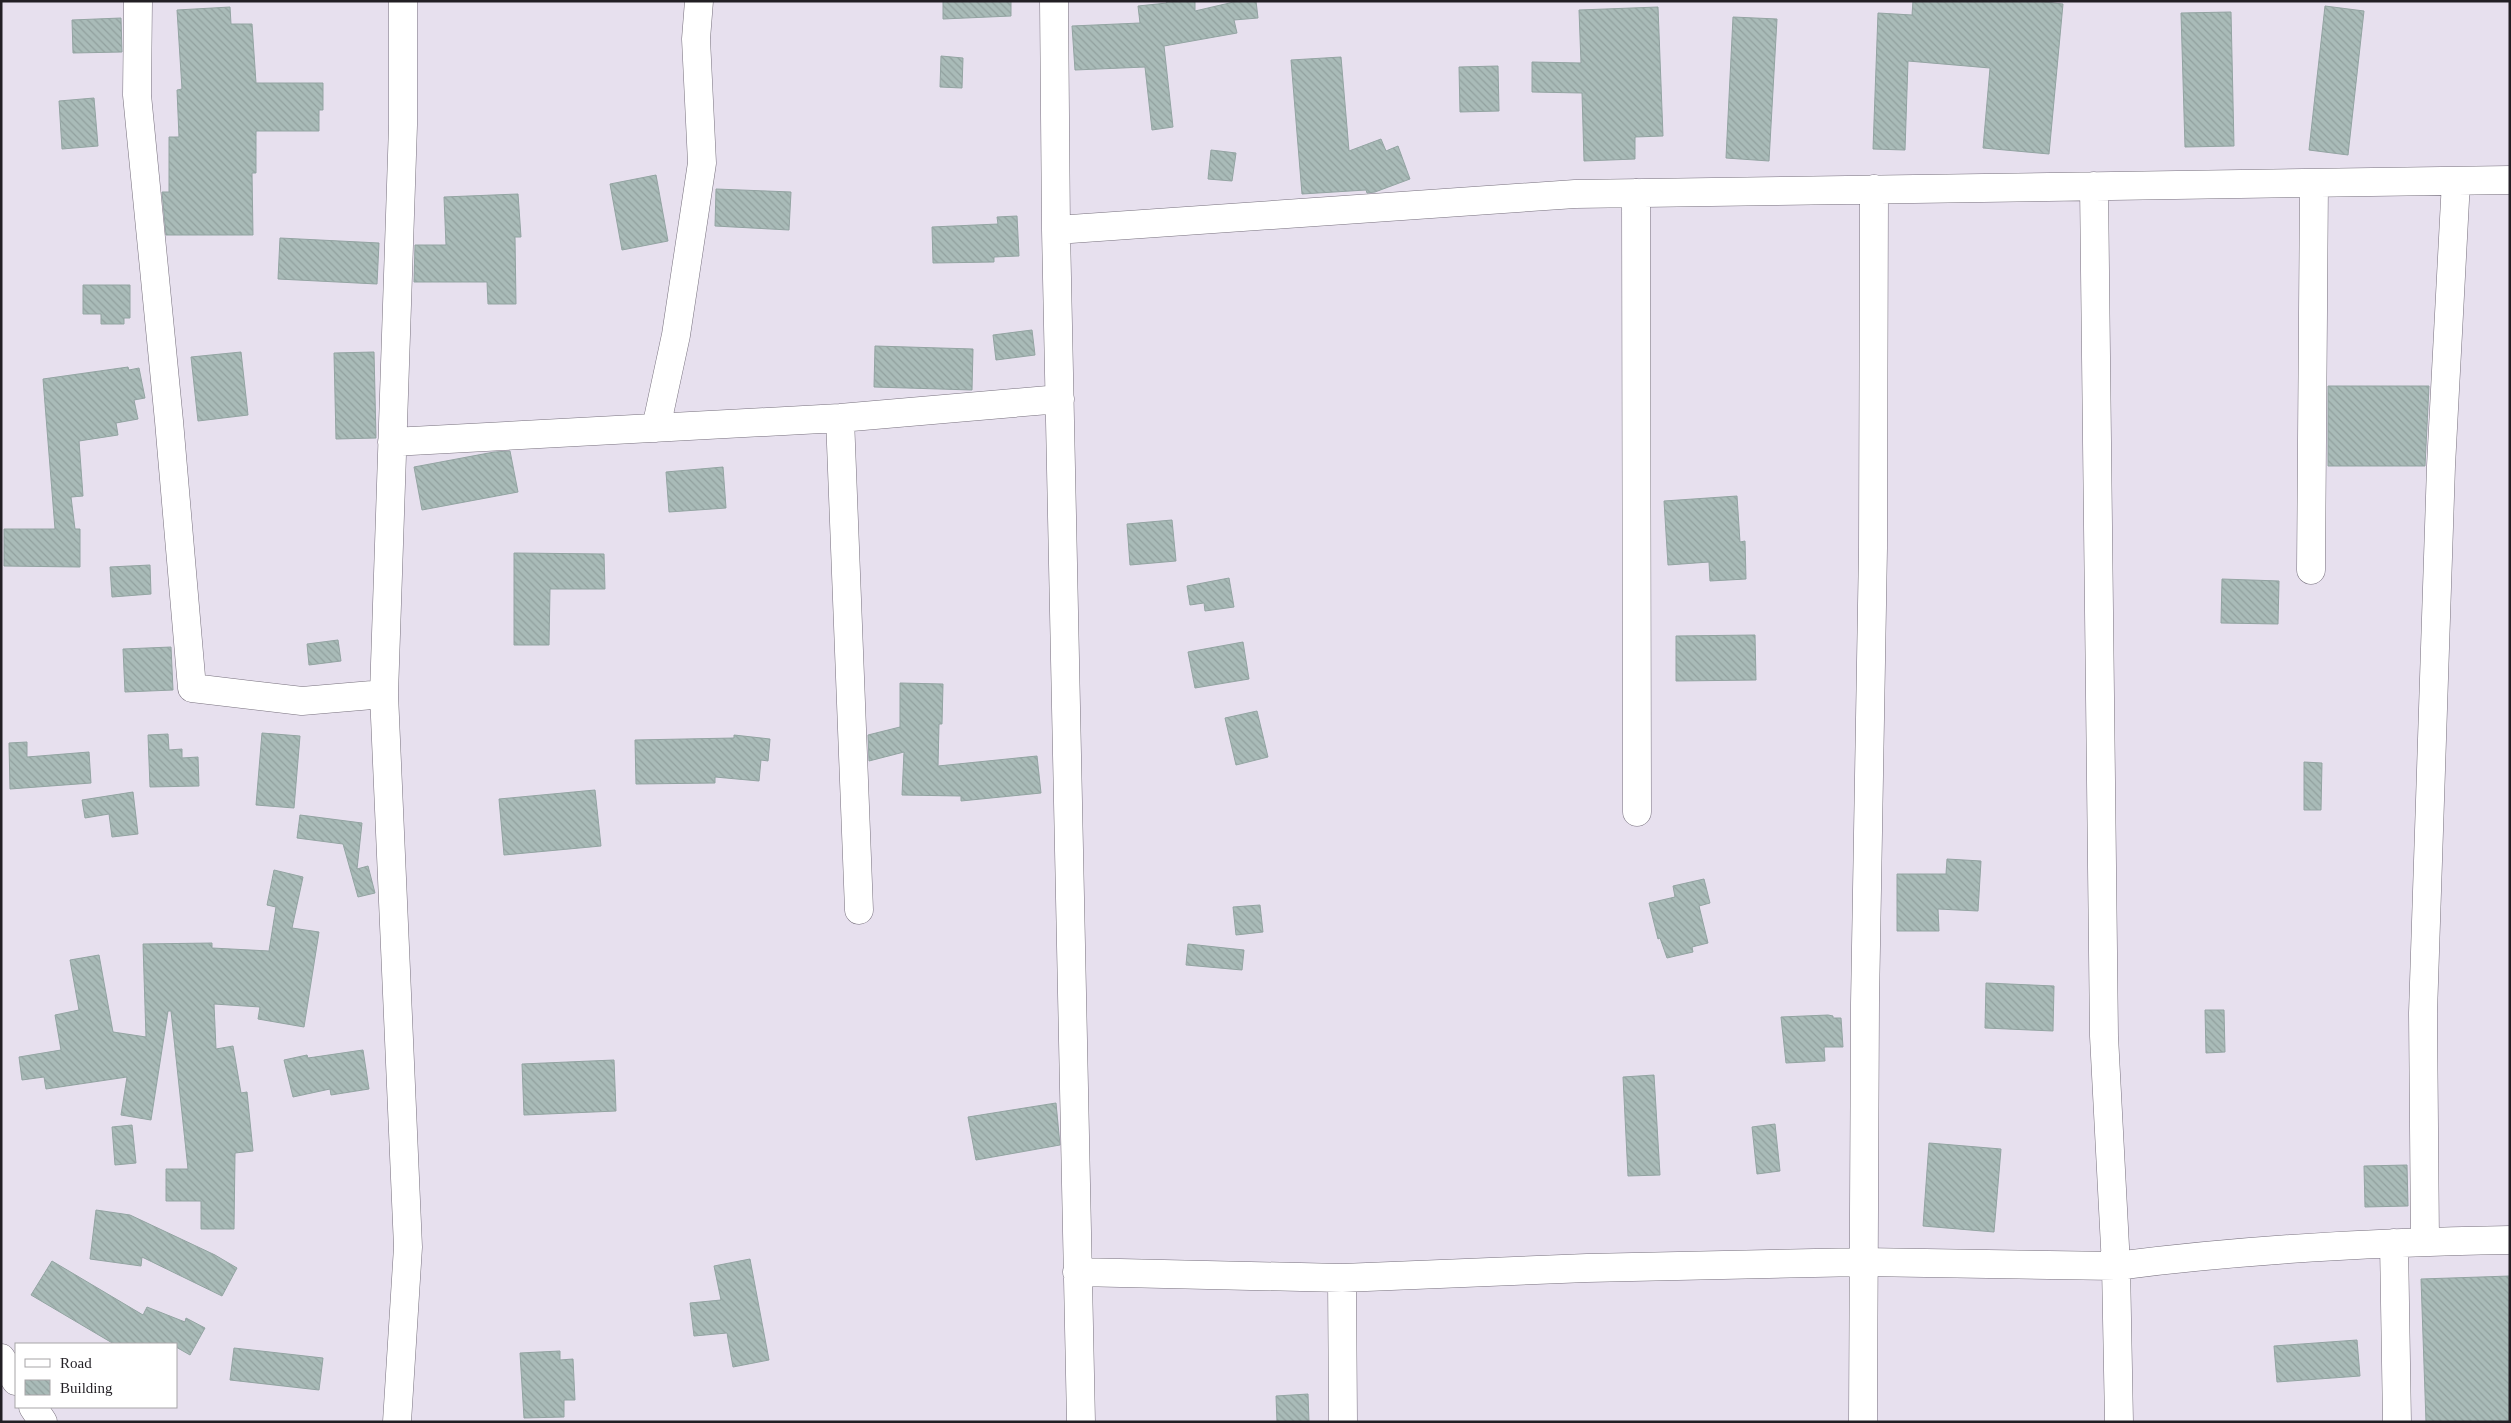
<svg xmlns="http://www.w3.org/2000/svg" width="2511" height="1423" viewBox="0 0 2511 1423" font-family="'Times New Roman',serif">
	<defs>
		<pattern id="building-back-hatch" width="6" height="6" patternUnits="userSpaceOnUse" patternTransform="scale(1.25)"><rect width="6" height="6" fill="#a9bbb8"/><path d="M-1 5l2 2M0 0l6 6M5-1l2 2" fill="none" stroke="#91a09e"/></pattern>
	</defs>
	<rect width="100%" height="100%" fill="#e7e0ee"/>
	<path fill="url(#building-back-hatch)" stroke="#93a4a2" d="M 943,1 L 1011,1 L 1011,16 L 943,19 Z
		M 1166,1 L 1195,1 L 1195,11 L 1238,1 L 1256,1 L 1258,18 L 1234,20 L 1237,33 L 1164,46 L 1173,127 L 1152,130 L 1145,67 L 1075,70 L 1072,26 L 1140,23 L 1138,6 L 1167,3 Z
		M 1913,1 L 2037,1 L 2063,4 L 2049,154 L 1983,148 L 1990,68 L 1908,61 L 1905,150 L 1873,149 L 1878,13 L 1912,15 Z
		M 2325,6 L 2364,11 L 2348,155 L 2309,150 Z
		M 230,7 L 231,24 L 252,24 L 256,83 L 323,83 L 323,110 L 319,110 L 319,131 L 256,131 L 256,173 L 252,173 L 253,235 L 166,235 L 162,192 L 169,192 L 169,137 L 179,137 L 177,90 L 182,89 L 177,10 Z
		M 1658,7 L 1663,136 L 1635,137 L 1635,159 L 1584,161 L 1582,93 L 1532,92 L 1532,62 L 1581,63 L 1579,10 Z
		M 2231,12 L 2234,146 L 2185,147 L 2181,13 Z
		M 1733,17 L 1777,19 L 1769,161 L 1726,158 Z
		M 121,18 L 122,52 L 73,53 L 72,20 Z
		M 941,56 L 963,58 L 962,88 L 940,87 Z
		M 1341,57 L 1349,151 L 1381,139 L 1386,151 L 1398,146 L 1410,179 L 1375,192 L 1367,193 L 1366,190 L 1302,194 L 1291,60 Z
		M 1498,66 L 1499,111 L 1460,112 L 1459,67 Z
		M 94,98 L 98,146 L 62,149 L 59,101 Z
		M 1211,150 L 1236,153 L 1232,181 L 1208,179 Z
		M 656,175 L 668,241 L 622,250 L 610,184 Z
		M 716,189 L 791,192 L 789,230 L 715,226 Z
		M 518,194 L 521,237 L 515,237 L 516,304 L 488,304 L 487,282 L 414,282 L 415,245 L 446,245 L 444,197 Z
		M 1017,216 L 1019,256 L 994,257 L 994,262 L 933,263 L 932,227 L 998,224 L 997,217 Z
		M 280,238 L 379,243 L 377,284 L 278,279 Z
		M 83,285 L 130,285 L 130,318 L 124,318 L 124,324 L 101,324 L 101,314 L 83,314 Z
		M 1032,330 L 1035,355 L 996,360 L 993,335 Z
		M 875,346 L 973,349 L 972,390 L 874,387 Z
		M 241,352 L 248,415 L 198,421 L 191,357 Z
		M 374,352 L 376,438 L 336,439 L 334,353 Z
		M 128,367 L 129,370 L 139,368 L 145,398 L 134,400 L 138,419 L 116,423 L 118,435 L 79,441 L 83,496 L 71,497 L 75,529 L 80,529 L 80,567 L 4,566 L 4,529 L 55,529 L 43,379 Z
		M 2328,386 L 2429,386 L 2425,466 L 2328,466 Z
		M 510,451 L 518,492 L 422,510 L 414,467 L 494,452 Z
		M 723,467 L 726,508 L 669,512 L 666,472 Z
		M 1737,496 L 1740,542 L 1745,541 L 1746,579 L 1710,581 L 1709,562 L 1668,565 L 1664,501 Z
		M 1172,520 L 1176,561 L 1130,565 L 1127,524 Z
		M 514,553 L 604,554 L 605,589 L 550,589 L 549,645 L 514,645 Z
		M 150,565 L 151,594 L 112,597 L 110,567 Z
		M 1229,578 L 1234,607 L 1205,611 L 1204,603 L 1190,605 L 1187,586 Z
		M 2222,579 L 2279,581 L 2278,624 L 2221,623 Z
		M 1755,635 L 1756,680 L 1676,681 L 1676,636 Z
		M 338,640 L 341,661 L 309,665 L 307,644 Z
		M 1243,642 L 1249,679 L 1195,688 L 1188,652 Z
		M 171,647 L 173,690 L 125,692 L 123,649 Z
		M 900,683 L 943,684 L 942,724 L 939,724 L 938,766 L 1037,756 L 1041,793 L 961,801 L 961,796 L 902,795 L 904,752 L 869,761 L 868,735 L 900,727 Z
		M 1257,711 L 1268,757 L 1236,765 L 1225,718 Z
		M 262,733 L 300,736 L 294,808 L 256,805 Z
		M 168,734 L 169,750 L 182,749 L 182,758 L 198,757 L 199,786 L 150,787 L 148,735 Z
		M 734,735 L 770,739 L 768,761 L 761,760 L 759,781 L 715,777 L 715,783 L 636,784 L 635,740 L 734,738 Z
		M 27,742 L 27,757 L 89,752 L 91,783 L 10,789 L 9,743 Z
		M 2304,762 L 2322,763 L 2321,810 L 2304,810 Z
		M 595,790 L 601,846 L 504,855 L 499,799 Z
		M 133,792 L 138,834 L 112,837 L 109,814 L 85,818 L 82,800 Z
		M 300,815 L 362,823 L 357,869 L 368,866 L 375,893 L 358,897 L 343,844 L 297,838 Z
		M 1947,859 L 1981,861 L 1978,911 L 1938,909 L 1939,931 L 1897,931 L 1897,874 L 1946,874 Z
		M 274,870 L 303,877 L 292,928 L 319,932 L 304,1027 L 258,1019 L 260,1007 L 214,1004 L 216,1049 L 233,1046 L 241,1093 L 247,1092 L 253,1151 L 235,1153 L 234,1229 L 201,1229 L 201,1201 L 166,1201 L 166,1169 L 188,1169 L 171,1011 L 168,1011 L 151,1120 L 121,1115 L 127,1077 L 46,1089 L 44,1077 L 22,1080 L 19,1057 L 61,1050 L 55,1015 L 79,1010 L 70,960 L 99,955 L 113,1032 L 146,1037 L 143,944 L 212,943 L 212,948 L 269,951 L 276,907 L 267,905 Z
		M 1704,879 L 1710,903 L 1699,906 L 1708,943 L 1692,947 L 1693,952 L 1667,958 L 1660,938 L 1658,939 L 1649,903 L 1675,897 L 1673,886 Z
		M 1260,905 L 1263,932 L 1236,935 L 1233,907 Z
		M 1188,944 L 1244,950 L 1242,970 L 1186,965 Z
		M 1986,983 L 2054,986 L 2053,1031 L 1985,1028 Z
		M 2205,1010 L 2224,1010 L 2225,1052 L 2206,1053 Z
		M 1828,1015 L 1833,1016 L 1833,1018 L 1841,1018 L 1843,1047 L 1824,1047 L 1825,1061 L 1786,1063 L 1781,1017 Z
		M 363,1050 L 369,1089 L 331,1095 L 330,1089 L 293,1097 L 284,1060 L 307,1055 L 308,1058 Z
		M 614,1060 L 616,1111 L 524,1115 L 522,1064 Z
		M 1654,1075 L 1660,1175 L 1628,1176 L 1623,1077 Z
		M 1056,1103 L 1060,1145 L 976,1160 L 968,1117 Z
		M 1775,1124 L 1780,1171 L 1757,1174 L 1752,1127 Z
		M 132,1125 L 136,1163 L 115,1165 L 112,1127 Z
		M 1929,1143 L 2001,1149 L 1994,1232 L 1923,1226 Z
		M 2407,1165 L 2408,1206 L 2365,1207 L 2364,1166 Z
		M 96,1210 L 130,1215 L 215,1255 L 237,1268 L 222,1296 L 142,1257 L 141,1266 L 90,1259 Z
		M 750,1259 L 769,1360 L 733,1367 L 727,1333 L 694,1336 L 690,1303 L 721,1300 L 714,1266 Z
		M 52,1261 L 143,1315 L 147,1307 L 185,1322 L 186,1318 L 205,1328 L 190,1355 L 176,1347 L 176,1344 L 114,1344 L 31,1295 Z
		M 2510,1276 L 2510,1422 L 2426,1422 L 2421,1279 Z
		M 2357,1340 L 2360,1376 L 2277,1382 L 2274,1346 Z
		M 234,1348 L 323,1358 L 319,1390 L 230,1380 Z
		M 560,1351 L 560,1360 L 573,1359 L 575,1400 L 564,1400 L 564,1417 L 524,1418 L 520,1353 Z
		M 1308,1394 L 1309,1422 L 1277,1422 L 1276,1396 Z"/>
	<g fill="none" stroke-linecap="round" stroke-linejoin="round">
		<g stroke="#77707d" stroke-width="29">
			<path id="minor" d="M 138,1 L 137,95 L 169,421 L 192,688 L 302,701 L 384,694 L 408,1247 L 397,1422
				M 1054,1 L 1056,230 L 1081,1422
				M 1636,193 L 1637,812
				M 1056,230 L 1575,194 L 2510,180
				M 840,418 L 859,910
				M 656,428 L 676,335 L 702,163 L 696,39 L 699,1
				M 392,442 L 840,418 L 1060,399
				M 2311,570 L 2314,183
				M 384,694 L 403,125 L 403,1
				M 2425,1241 L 2423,1013 L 2441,466 L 2456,181
				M 2394,1243 L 2397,1422
				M 1077,1272 L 1342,1278 L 1587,1268 L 1863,1262 L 2116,1266 L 2104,1036 L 2094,186
				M 1342,1278 L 1343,1422
				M 1,1358 L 16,1381
				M 33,1407 L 43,1422
				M 1863,1422 L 1865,1003 L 1873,548 L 1874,189
				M 2119,1422 L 2116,1266 C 2247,1249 2378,1242 2510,1240"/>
		</g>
		<use href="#minor" stroke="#fff" stroke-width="28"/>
	</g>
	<rect width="2511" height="1423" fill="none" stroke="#221f24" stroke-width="5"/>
	<rect x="15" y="1343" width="162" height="65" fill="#ffffff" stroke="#a7a5a7"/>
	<rect x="25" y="1359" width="25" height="8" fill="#ffffff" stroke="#a7a5a7"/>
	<text x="60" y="1368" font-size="15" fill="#221f24">Road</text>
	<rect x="25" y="1380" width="25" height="15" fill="url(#building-back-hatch)" stroke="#a7a5a7"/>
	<text x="60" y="1393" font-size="15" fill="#221f24">Building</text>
</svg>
